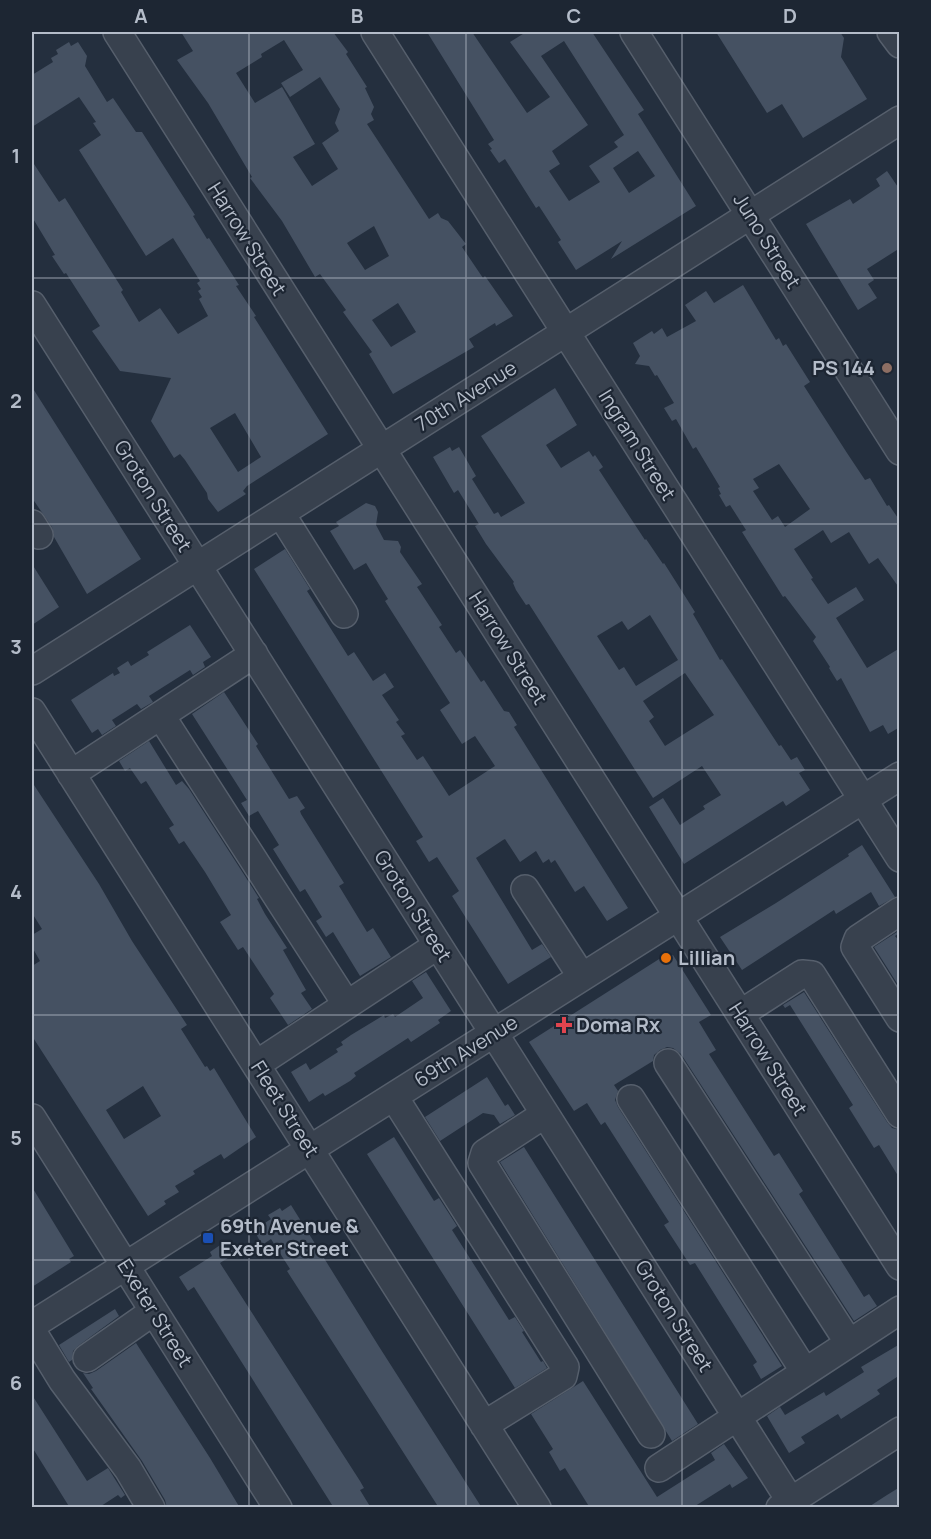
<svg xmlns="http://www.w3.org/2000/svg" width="931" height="1539" viewBox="0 0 931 1539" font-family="Manrope,sans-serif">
	<rect width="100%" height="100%" fill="#242f3e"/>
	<path fill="#455162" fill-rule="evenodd" d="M 181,32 L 333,32 L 348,52 L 346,54 L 367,87 L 365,88 L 374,107 L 371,114 L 374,120 L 367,124 L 429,219 L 438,213 L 441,218 L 448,221 L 466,244 L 462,247 L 483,278 L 485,276 L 513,316 L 496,326 L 495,323 L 469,339 L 474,347 L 393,394 L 369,354 L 372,352 L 343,312 L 346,310 L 320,274 L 315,277 L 282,221 L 250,178 L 252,177 L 208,103 L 177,60 L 193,51 ZM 284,40 L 303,70 L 281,83 L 290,97 L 320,77 L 340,109 L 335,123 L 339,131 L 322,143 L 338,169 L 312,186 L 293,157 L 315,144 L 282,87 L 255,103 L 236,73 L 262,57 L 261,54 ZM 374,226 L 389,256 L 365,270 L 347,243 ZM 398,303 L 416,332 L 391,347 L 372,320 Z
		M 427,32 L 472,32 L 527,113 L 550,97 L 510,42 L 526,32 L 592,32 L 644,110 L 638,114 L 696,206 L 611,259 L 622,241 L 576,270 L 558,242 L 561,240 L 539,206 L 536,208 L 505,159 L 499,163 L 490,150 L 492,149 L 488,144 L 494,140 ZM 564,41 L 624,135 L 614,142 L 618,147 L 589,166 L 600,182 L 569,201 L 549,171 L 560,164 L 552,151 L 588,125 L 541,56 ZM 638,151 L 655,176 L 629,193 L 613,168 Z
		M 716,32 L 840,32 L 844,38 L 841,57 L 867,99 L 803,138 L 782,104 L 767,113 Z
		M 69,42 L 71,46 L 78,42 L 87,56 L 85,66 L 107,102 L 113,98 L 136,132 L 142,132 L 195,215 L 193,216 L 207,239 L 209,238 L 239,285 L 236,286 L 256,316 L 254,317 L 328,434 L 247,486 L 243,491 L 246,494 L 218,512 L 208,499 L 207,493 L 185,460 L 180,454 L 174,458 L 151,421 L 171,378 L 120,371 L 92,331 L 100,326 L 66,273 L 64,274 L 52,256 L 55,255 L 32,217 L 32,161 L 59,202 L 65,198 L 123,290 L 121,292 L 139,322 L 160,308 L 178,334 L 208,316 L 199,299 L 202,297 L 198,291 L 201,289 L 197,283 L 200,281 L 173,238 L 146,256 L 79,150 L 101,135 L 93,123 L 96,122 L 79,97 L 32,127 L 32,75 L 53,62 L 51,58 L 58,54 L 56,50 ZM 235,413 L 261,457 L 238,472 L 210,428 Z
		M 887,171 L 900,190 L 900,248 L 867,269 L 874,280 L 868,284 L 877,298 L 858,310 L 806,224 L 850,199 L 853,204 L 880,186 L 876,179 Z
		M 743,285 L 776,340 L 779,338 L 783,346 L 786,344 L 810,382 L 804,386 L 847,453 L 865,480 L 870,478 L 887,506 L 889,505 L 900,521 L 900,589 L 878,558 L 869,564 L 849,532 L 831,543 L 823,530 L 794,549 L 813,578 L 811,579 L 828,604 L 856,587 L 864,600 L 836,618 L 867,668 L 900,648 L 900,727 L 888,734 L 883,725 L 870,732 L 841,678 L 837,681 L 829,668 L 830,667 L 813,641 L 816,637 L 785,596 L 783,597 L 742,532 L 746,530 L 730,505 L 726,507 L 719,495 L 721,494 L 718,488 L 720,487 L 696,447 L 693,449 L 676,419 L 672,421 L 664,408 L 674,403 L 657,375 L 655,376 L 649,366 L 635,364 L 640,356 L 633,343 L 652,331 L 654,334 L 662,328 L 667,337 L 696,321 L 685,305 L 706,291 L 714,303 ZM 779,464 L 810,509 L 785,527 L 778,516 L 772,520 L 753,491 L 759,488 L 753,479 Z
		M 32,387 L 141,559 L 87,594 L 54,537 L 52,527 L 32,498 Z
		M 555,388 L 577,425 L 546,445 L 561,468 L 589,451 L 593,457 L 595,455 L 603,467 L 599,470 L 645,540 L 646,539 L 663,564 L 664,563 L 695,612 L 693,614 L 720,660 L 722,659 L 779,746 L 781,745 L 791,760 L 797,757 L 805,770 L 799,773 L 810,790 L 786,806 L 783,801 L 684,864 L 649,807 L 663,798 L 680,825 L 705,809 L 703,806 L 721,795 L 702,766 L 653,798 L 529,604 L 526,605 L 516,590 L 513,583 L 514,582 L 486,544 L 475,526 L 479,524 L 458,490 L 454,493 L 433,457 L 450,447 L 452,451 L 459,447 L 476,476 L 472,479 L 494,514 L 498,512 L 501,517 L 525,503 L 481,436 ZM 650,615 L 678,660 L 636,686 L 624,667 L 619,670 L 597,636 L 622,621 L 628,630 ZM 685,673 L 714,715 L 665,746 L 649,721 L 654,717 L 643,701 Z
		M 366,503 L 375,506 L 378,512 L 376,525 L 384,540 L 398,541 L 401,547 L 400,552 L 422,584 L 417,587 L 442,625 L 439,627 L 456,653 L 460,650 L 481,682 L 484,680 L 504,711 L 509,712 L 517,725 L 514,727 L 628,908 L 607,921 L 584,886 L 575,892 L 555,860 L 551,863 L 549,859 L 543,863 L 536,851 L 520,862 L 505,839 L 503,840 L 476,858 L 532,950 L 542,944 L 551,957 L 508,984 L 452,896 L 459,891 L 437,857 L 429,862 L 416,841 L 423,837 L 254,569 L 285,549 L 310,589 L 307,591 L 348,656 L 354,652 L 373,681 L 385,673 L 394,687 L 382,695 L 399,720 L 396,722 L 405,734 L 401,736 L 417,760 L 423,756 L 449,796 L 495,766 L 475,736 L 462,744 L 440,710 L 450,703 L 385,601 L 388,599 L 375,578 L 366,563 L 354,570 L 330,531 L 339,526 L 336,522 Z
		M 32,564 L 59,607 L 32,625 Z
		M 190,625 L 211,657 L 203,662 L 205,667 L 193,675 L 190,670 L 149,696 L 153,702 L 141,709 L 137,704 L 112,720 L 116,726 L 102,735 L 98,729 L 92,733 L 71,700 L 113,673 L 114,676 L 120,673 L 117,668 L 128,661 L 131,666 L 149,655 L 147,652 Z
		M 224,692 L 258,744 L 256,746 L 289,799 L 297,796 L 305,808 L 300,811 L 301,814 L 344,883 L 339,886 L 367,932 L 373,928 L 391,957 L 360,976 L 333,932 L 326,937 L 316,921 L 322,917 L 305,889 L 300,892 L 273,849 L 279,845 L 258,811 L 249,816 L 241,803 L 247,800 L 192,714 Z
		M 149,741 L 176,785 L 182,781 L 189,789 L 259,898 L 257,899 L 265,914 L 287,948 L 283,950 L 306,990 L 301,993 L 312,1009 L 288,1025 L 270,998 L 274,994 L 243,947 L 238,950 L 220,922 L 231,915 L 205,872 L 184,841 L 179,844 L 169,828 L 174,825 L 146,781 L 141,784 L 130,768 L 125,771 L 119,761 Z
		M 32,782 L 99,884 L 132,941 L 187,1025 L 181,1029 L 205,1067 L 207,1066 L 210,1071 L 214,1068 L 256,1137 L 224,1159 L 221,1154 L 193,1171 L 195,1174 L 175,1186 L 179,1192 L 164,1201 L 166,1204 L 148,1216 L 32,1036 L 32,966 L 40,961 L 32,947 L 32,935 L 42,929 L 32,913 ZM 143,1086 L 161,1116 L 124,1139 L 106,1110 Z
		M 862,845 L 895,897 L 879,906 L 871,892 L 836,914 L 834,910 L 742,970 L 720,937 L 776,903 L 849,856 L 848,854 Z
		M 897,932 L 898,934 L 895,936 L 900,942 L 900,988 L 874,947 Z
		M 667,954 L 673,955 L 711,1015 L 699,1022 L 716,1050 L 709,1054 L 774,1156 L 779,1153 L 803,1191 L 799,1194 L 864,1297 L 869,1294 L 877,1306 L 854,1321 L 681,1054 L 673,1048 L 667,1047 L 660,1050 L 654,1055 L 653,1061 L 614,1085 L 618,1091 L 615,1100 L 618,1107 L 782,1366 L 761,1379 L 753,1365 L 757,1362 L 695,1263 L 690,1265 L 664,1225 L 669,1222 L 605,1122 L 601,1125 L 587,1103 L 574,1111 L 529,1042 Z
		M 426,972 L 451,1011 L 438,1020 L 440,1023 L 411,1042 L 408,1038 L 354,1073 L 356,1076 L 350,1081 L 325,1096 L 323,1093 L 309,1102 L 291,1072 L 306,1063 L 310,1070 L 338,1052 L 336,1049 L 343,1045 L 341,1042 L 351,1035 L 384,1015 L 385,1018 L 393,1014 L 395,1017 L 423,998 L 412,981 Z
		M 804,992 L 887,1122 L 892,1128 L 900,1130 L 900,1179 L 879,1145 L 874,1148 L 849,1108 L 853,1105 L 790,1005 L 785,1008 L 783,1005 Z
		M 487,1077 L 505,1106 L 508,1104 L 515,1115 L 500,1124 L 494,1115 L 483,1113 L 440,1141 L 425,1117 Z
		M 394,1137 L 434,1201 L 439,1198 L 457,1226 L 452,1230 L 509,1320 L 515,1317 L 524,1331 L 522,1332 L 541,1362 L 543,1361 L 547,1368 L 515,1388 L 367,1154 Z
		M 524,1147 L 698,1424 L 672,1441 L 500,1162 Z
		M 32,1187 L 74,1256 L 69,1259 L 71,1262 L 32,1287 Z
		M 291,1205 L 378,1345 L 482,1508 L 439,1508 L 287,1271 L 290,1269 L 271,1239 L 262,1245 L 254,1230 L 271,1219 L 268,1215 L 280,1208 L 282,1211 Z
		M 226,1241 L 234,1254 L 220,1263 L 360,1481 L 364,1488 L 360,1490 L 371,1508 L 334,1508 L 194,1287 L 188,1291 L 179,1277 L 212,1256 L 210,1252 Z
		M 115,1309 L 119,1316 L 78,1346 L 73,1351 L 72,1360 L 69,1362 L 59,1345 Z
		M 136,1343 L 210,1458 L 240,1508 L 167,1508 L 165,1500 L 142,1461 L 91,1389 L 93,1388 L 83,1373 L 89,1374 L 96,1371 Z
		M 900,1344 L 900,1375 L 877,1390 L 880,1394 L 841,1419 L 838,1414 L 801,1437 L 805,1443 L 789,1453 L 767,1416 L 780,1407 L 785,1415 L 824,1392 L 826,1396 L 864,1372 L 861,1367 Z
		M 583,1381 L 657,1497 L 715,1460 L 711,1453 L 724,1444 L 748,1478 L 732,1488 L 730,1484 L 692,1508 L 590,1508 L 565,1468 L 560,1471 L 549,1452 L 553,1449 L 531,1414 Z
		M 32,1395 L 87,1481 L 108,1468 L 125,1495 L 121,1498 L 118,1495 L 98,1508 L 70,1508 L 32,1447 Z
		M 900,1487 L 900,1508 L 867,1508 L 887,1495 Z"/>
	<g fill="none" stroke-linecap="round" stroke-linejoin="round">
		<g stroke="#565f6c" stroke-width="30">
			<path id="minor" d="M 117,32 L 900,1266
				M 375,32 L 900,858
				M 634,32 L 900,451
				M 891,32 L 900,44
				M 32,305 L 795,1508
				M 281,514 L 344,614
				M 32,524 L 39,535
				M 32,671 L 900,120
				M 32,712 L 537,1508
				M 161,716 L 347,1005
				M 71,774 L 254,654
				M 525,889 L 582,977
				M 900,911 L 858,939 L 855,947 L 900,1018
				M 740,1014 L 802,974 L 812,975 L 900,1114
				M 668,1063 L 849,1343
				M 257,1064 L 438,945
				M 394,1097 L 565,1367 L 563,1376 L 484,1425
				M 631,1099 L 805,1372
				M 545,1114 L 485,1153 L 482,1163 L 651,1434
				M 32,1118 L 278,1508
				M 32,1325 L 900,776
				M 32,1331 L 62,1380 L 128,1469 L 151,1508
				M 87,1358 L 154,1311
				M 659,1468 L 900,1310
				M 780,1508 L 900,1431"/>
		</g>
		<use href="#minor" stroke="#38414e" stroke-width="27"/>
	</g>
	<path fill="none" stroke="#b4bcc9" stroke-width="1.5" stroke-opacity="0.55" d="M 249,32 L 249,1508M 466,32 L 466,1508M 682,32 L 682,1508M 32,278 L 900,278M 32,524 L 900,524M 32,770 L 900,770M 32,1015 L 900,1015M 32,1260 L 900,1260"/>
	<circle fill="#8d6e63" stroke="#1d2633" stroke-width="2" cx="887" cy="368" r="6"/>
	<circle fill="#e8710a" stroke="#1d2633" stroke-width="2" cx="666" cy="958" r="6"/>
	<path fill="#e0444e" stroke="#1d2633" stroke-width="2" d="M561 1016h6v6h6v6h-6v6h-6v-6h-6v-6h6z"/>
	<rect fill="#1a4fb4" stroke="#1d2633" stroke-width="2" x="202" y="1232" width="12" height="12" rx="3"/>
	<g text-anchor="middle" stroke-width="4.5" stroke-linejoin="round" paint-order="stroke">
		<g font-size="20" fill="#b4bcc9" stroke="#1d2633">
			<text transform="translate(247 239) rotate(58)" y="7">Harrow Street</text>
			<text transform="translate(767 241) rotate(58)" y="7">Juno Street</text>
			<text transform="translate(466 396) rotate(-32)" y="7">70th Avenue</text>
			<text transform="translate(637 445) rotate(58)" y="7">Ingram Street</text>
			<text transform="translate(153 496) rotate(58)" y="7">Groton Street</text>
			<text transform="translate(508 648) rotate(58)" y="7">Harrow Street</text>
			<text transform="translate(413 906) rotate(58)" y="7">Groton Street</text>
			<text transform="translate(466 1051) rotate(-32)" y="7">69th Avenue</text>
			<text transform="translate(768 1059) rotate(58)" y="7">Harrow Street</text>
			<text transform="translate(285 1109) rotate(58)" y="7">Fleet Street</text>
			<text transform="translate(155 1313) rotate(58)" y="7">Exeter Street</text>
			<text transform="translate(674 1316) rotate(58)" y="7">Groton Street</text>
		</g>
		<g font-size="20" font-weight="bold" fill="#b4bcc9" stroke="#1d2633" text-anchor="start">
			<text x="875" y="375" text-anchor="end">PS 144</text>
			<text x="678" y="965">Lillian</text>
			<text x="576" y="1032">Doma Rx</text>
			<text x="220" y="1233">69th Avenue &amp;<tspan x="220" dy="23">Exeter Street</tspan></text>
		</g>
	</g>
	<rect width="931" height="1539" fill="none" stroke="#1d2633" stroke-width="66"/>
	<rect x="33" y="33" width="865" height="1473" fill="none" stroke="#b4bcc9" stroke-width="2"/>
	<g font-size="20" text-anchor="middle" font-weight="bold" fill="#b4bcc9">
		<text x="141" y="23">A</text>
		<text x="357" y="23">B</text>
		<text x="574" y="23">C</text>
		<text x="790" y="23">D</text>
		<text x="16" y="163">1</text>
		<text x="16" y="408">2</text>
		<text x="16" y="654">3</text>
		<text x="16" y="899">4</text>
		<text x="16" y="1145">5</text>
		<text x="16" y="1390">6</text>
	</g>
</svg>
